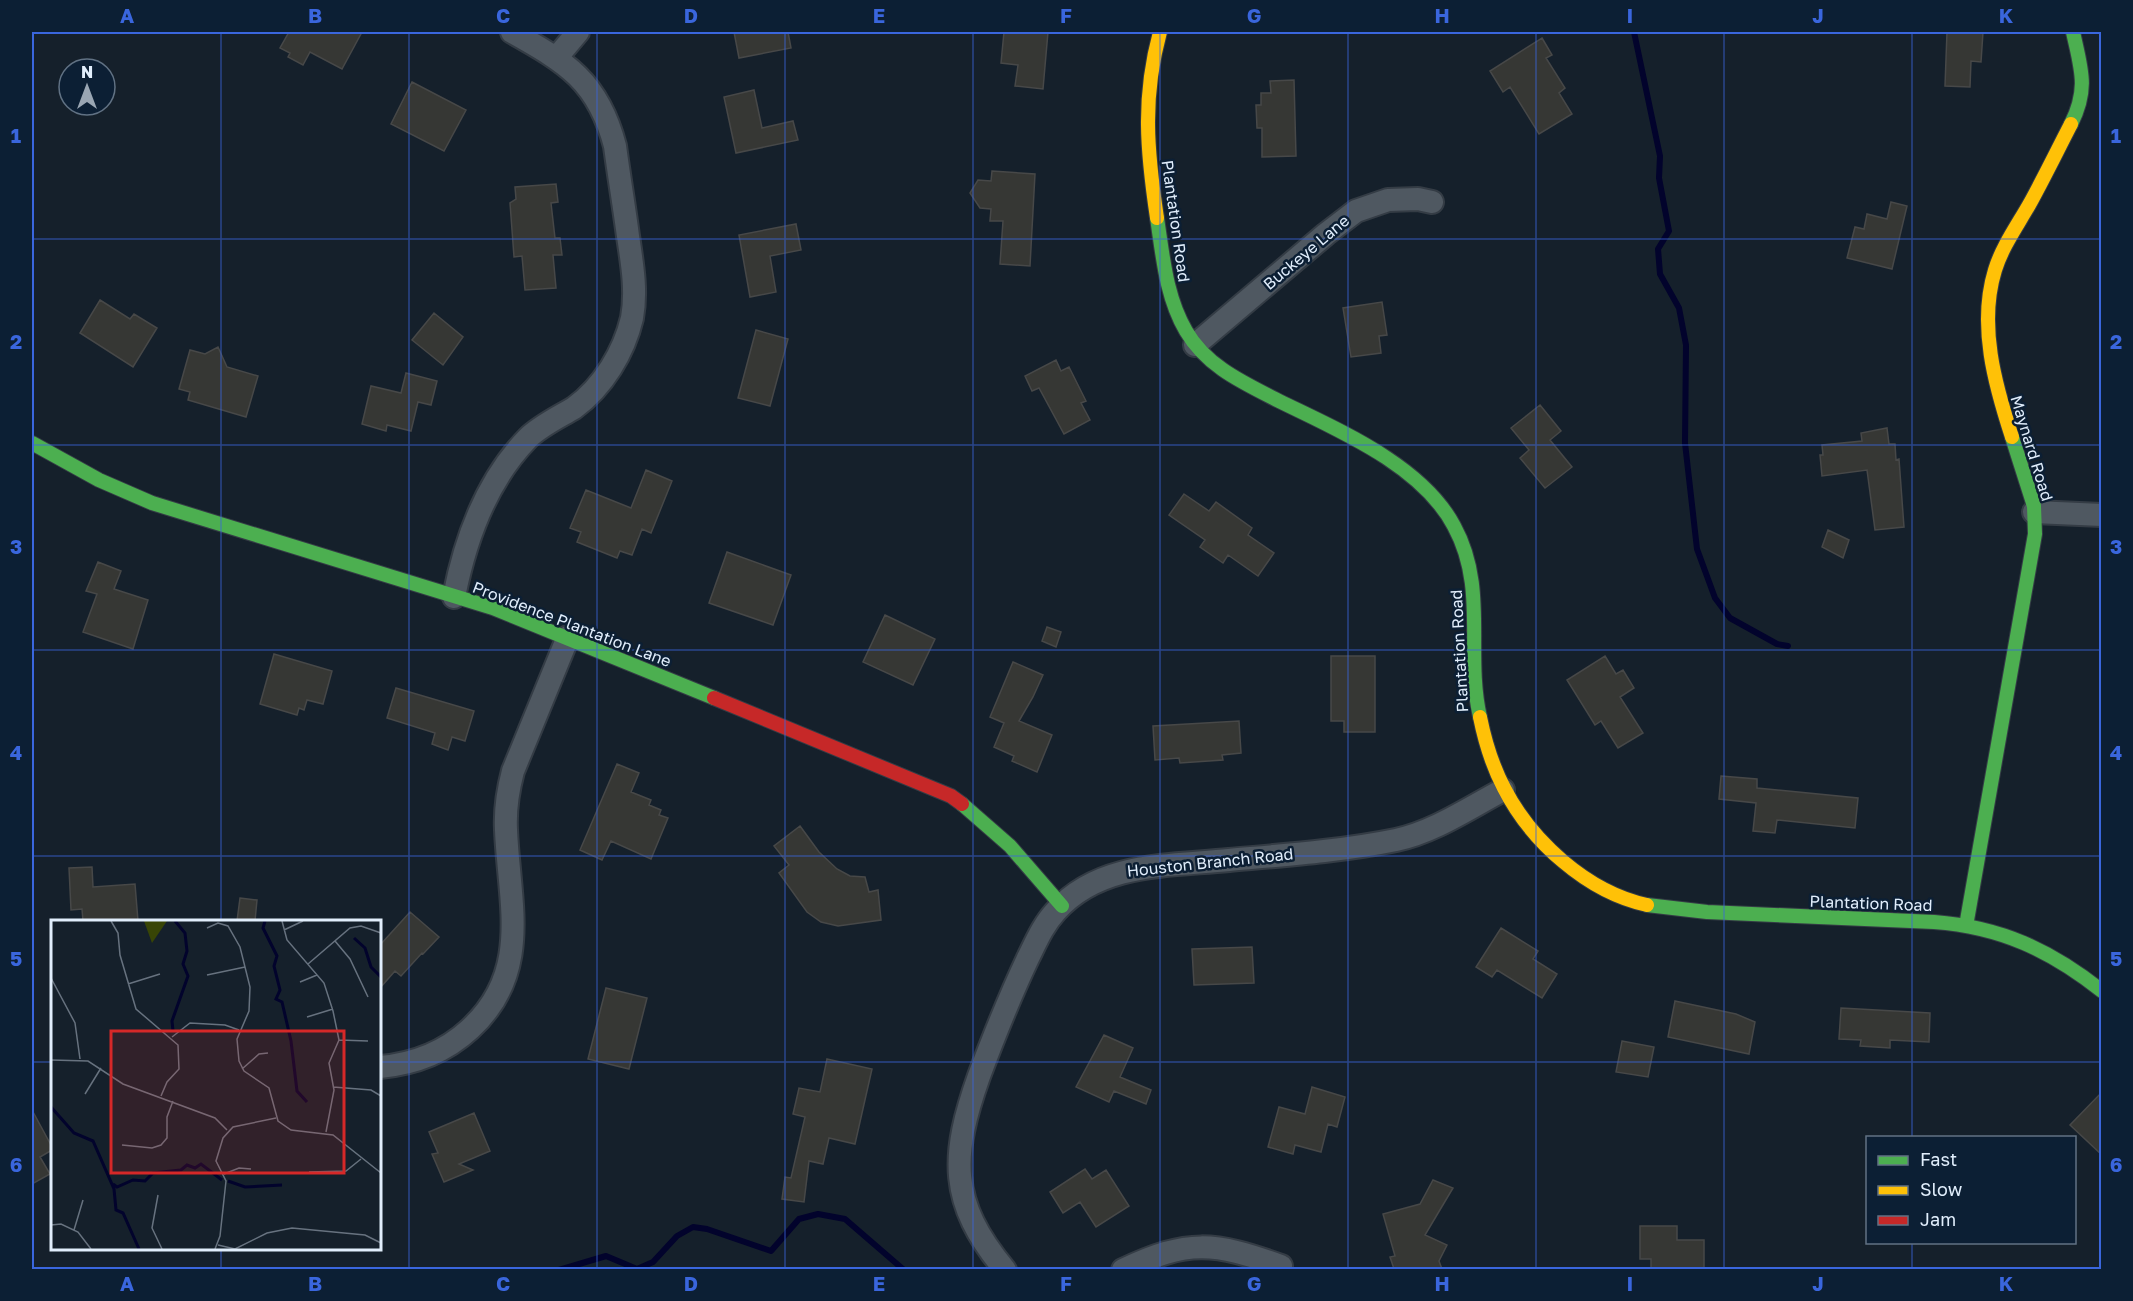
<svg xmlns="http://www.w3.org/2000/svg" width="2133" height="1301" viewBox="0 0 2133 1301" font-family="'Golos Text',sans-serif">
	<rect width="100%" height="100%" fill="#15202b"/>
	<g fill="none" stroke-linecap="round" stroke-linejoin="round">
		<path stroke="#02032c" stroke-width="6" d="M 1634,32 L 1660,156 L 1659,178 L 1669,231 L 1658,249 L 1660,274 L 1679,308 L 1686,345 L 1685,443 L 1697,549 L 1715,598 L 1730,618 L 1777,644 L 1788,646
			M 559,1270 L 606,1256 L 637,1269 L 653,1262 L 677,1236 L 693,1227 L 707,1229 L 771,1251 L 799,1219 L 818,1214 L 845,1219 L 904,1270"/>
	</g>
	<path fill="#363734" stroke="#474848" stroke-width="1.5" d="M 289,32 L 362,32 L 342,69 L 310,52 L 303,65 L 288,57 L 290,53 L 280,48 Z
		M 734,32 L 788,32 L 791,48 L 739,58 Z
		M 1004,32 L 1048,32 L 1043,89 L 1015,86 L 1018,65 L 1001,63 Z
		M 1947,32 L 1983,32 L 1981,62 L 1971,61 L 1970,87 L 1945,86 Z
		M 1542,38 L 1552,55 L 1546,58 L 1565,88 L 1559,93 L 1572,114 L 1539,134 L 1510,87 L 1503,92 L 1490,71 Z
		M 1294,80 L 1296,156 L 1262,157 L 1262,128 L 1257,128 L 1256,105 L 1261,105 L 1261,93 L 1271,93 L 1270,81 Z
		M 412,82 L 466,110 L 444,151 L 391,124 Z
		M 754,90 L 762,128 L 793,121 L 798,140 L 736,153 L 724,97 Z
		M 992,171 L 1035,174 L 1030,266 L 1000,264 L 1003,221 L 990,221 L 991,209 L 980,208 L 970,193 L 978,180 L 991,181 Z
		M 556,184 L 558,202 L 551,203 L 555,238 L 560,238 L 562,255 L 553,255 L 556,288 L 525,290 L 522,256 L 514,257 L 510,203 L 516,199 L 515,187 Z
		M 1891,202 L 1907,206 L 1892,269 L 1847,258 L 1855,227 L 1864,229 L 1867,214 L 1887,219 Z
		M 796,224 L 801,250 L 770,256 L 776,292 L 750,297 L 739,235 Z
		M 100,300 L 130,319 L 134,314 L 157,328 L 133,367 L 80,333 Z
		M 1382,302 L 1387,335 L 1379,336 L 1381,353 L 1351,357 L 1343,308 Z
		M 434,313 L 463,337 L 443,365 L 412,340 Z
		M 756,330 L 788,339 L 770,406 L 738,398 Z
		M 218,347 L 227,367 L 258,376 L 246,417 L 188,400 L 190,392 L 179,389 L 190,350 L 205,354 Z
		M 1056,360 L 1061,371 L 1069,367 L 1086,401 L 1081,403 L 1090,420 L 1064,434 L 1039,388 L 1032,391 L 1025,376 Z
		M 406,373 L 437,381 L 431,405 L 418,402 L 411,431 L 387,425 L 386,431 L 362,424 L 371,386 L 401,393 Z
		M 1540,405 L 1561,431 L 1550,440 L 1572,467 L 1545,488 L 1520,458 L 1529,450 L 1511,428 Z
		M 1887,428 L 1889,444 L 1895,444 L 1896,460 L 1899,459 L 1904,527 L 1875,530 L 1867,470 L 1822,476 L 1820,455 L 1823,455 L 1822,445 L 1862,441 L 1861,433 Z
		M 646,470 L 672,481 L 651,533 L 642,529 L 632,555 L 620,551 L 617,558 L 577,542 L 581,532 L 570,528 L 586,490 L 631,508 Z
		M 1184,494 L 1209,511 L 1216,502 L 1252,528 L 1248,535 L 1274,553 L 1258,576 L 1228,555 L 1223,563 L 1200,547 L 1205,540 L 1169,515 Z
		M 1828,530 L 1849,540 L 1843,558 L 1822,547 Z
		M 727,552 L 791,575 L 773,625 L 709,603 Z
		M 98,562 L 121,571 L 114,589 L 148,600 L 133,649 L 83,632 L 97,594 L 86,591 Z
		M 885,615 L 935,639 L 913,685 L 863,662 Z
		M 1047,627 L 1061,632 L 1056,647 L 1042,641 Z
		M 274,654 L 332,671 L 323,704 L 307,700 L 304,710 L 299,708 L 297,715 L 260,704 Z
		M 1331,656 L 1375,656 L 1375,732 L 1344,732 L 1344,721 L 1331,721 Z
		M 1605,656 L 1616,674 L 1623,670 L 1634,688 L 1620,697 L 1643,733 L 1618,748 L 1601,721 L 1595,725 L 1567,680 Z
		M 1013,662 L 1043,675 L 1033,697 L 1019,721 L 1052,735 L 1037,772 L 1012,761 L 1014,756 L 994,747 L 1004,723 L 990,717 Z
		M 396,688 L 474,711 L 465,741 L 452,737 L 448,750 L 432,744 L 435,733 L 387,718 Z
		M 1239,721 L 1241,753 L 1222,755 L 1223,760 L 1180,763 L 1179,758 L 1155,760 L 1153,726 Z
		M 617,764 L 639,773 L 631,792 L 651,800 L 649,805 L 661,810 L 659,815 L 668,818 L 651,859 L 611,841 L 602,860 L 580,850 Z
		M 1721,776 L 1757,779 L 1757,788 L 1858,798 L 1855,828 L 1777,820 L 1775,833 L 1753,831 L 1756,803 L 1719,799 Z
		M 800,826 L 819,852 L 837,869 L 850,876 L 865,877 L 869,892 L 878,890 L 881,920 L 838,926 L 821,922 L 807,912 L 779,873 L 789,865 L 774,846 Z
		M 92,867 L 93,887 L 135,884 L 138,921 L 83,921 L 82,909 L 71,910 L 69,868 Z
		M 240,898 L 257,900 L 255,921 L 237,921 Z
		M 410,912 L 439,937 L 423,954 L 422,953 L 401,976 L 395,971 L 380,988 L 380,945 Z
		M 1501,928 L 1538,951 L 1533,959 L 1557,974 L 1542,998 L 1497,970 L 1492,977 L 1476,967 Z
		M 1252,947 L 1254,983 L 1194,985 L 1192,949 Z
		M 606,988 L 647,998 L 629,1069 L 588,1059 Z
		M 1675,1001 L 1736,1014 L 1755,1022 L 1749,1054 L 1668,1037 Z
		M 1841,1008 L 1930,1013 L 1929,1042 L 1890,1040 L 1890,1048 L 1860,1046 L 1861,1040 L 1839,1039 Z
		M 1104,1035 L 1133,1048 L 1120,1077 L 1151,1090 L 1146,1104 L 1114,1091 L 1109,1102 L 1076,1087 Z
		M 1622,1041 L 1654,1047 L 1648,1077 L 1616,1072 Z
		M 827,1059 L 872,1069 L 855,1144 L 829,1138 L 823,1164 L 809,1161 L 804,1202 L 782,1199 L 785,1177 L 791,1178 L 805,1117 L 793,1114 L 799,1088 L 820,1092 Z
		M 1312,1087 L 1345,1097 L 1337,1127 L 1328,1124 L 1321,1152 L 1295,1145 L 1293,1154 L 1268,1147 L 1279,1107 L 1305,1114 Z
		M 2102,1092 L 2102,1155 L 2070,1125 Z
		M 32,1110 L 52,1147 L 52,1150 L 40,1157 L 50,1174 L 32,1184 Z
		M 474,1113 L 490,1151 L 459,1164 L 473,1170 L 444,1182 L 432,1154 L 438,1153 L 429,1132 Z
		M 1085,1169 L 1092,1179 L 1106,1170 L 1129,1206 L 1096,1227 L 1080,1202 L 1063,1213 L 1050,1192 Z
		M 1433,1180 L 1453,1188 L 1425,1235 L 1447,1245 L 1439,1261 L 1442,1269 L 1394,1269 L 1390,1257 L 1395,1256 L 1383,1214 L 1420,1204 Z
		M 1640,1226 L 1677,1226 L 1677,1240 L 1704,1240 L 1704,1269 L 1651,1269 L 1651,1259 L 1640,1259 Z"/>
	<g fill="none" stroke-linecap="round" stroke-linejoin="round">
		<g stroke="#343c45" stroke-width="26">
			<path id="street" d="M 557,57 L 578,32
				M 1195,345 L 1326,234 L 1356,211 L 1388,200 L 1418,199 L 1432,202
				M 2034,512 L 2102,515
				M 454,597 C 465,540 487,480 528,438 C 540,426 559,417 574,408 C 603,387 624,352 632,318 C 637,291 632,263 628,236 C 624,206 619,176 615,146 C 598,81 567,63 512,32
				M 380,1067 C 414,1064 444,1053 470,1029 C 532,972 509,903 506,830 C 505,811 508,790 513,771 L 568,637
				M 1005,1270 C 948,1202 951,1155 979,1076 C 994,1036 1010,996 1028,958 C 1036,942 1043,925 1056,911 C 1100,862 1169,866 1229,860 C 1285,855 1342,851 1396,840 C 1434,832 1469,808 1503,790
				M 1123,1270 C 1188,1239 1214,1242 1281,1266"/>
		</g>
		<g stroke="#343c45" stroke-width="16">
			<path id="fast" d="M 2071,124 C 2089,88 2081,69 2073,32
				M 1157,218 C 1163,257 1166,297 1186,331 C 1207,367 1244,383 1279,401 C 1338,430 1422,465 1454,526 C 1488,588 1465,652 1480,717
				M 32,443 L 99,480 L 152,503 L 493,608 L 714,698
				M 962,804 L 1010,846 L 1062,906
				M 1647,905 L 1707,912 L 1934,922 C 2001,927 2050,950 2102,991
				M 1966,926 L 2035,534 L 2034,506 L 2012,437"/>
		</g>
		<g stroke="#343c45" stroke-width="16">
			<path id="slow" d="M 1157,218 C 1147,151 1142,98 1160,32
				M 2012,437 C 1995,385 1978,325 1995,270 C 2002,247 2017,226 2029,205 C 2044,178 2057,151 2071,124
				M 1480,717 C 1485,742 1492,765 1504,788 C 1531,841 1587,892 1647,905"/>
		</g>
		<g stroke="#343c45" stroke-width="16">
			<path id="jam" d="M 714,698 L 951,796 L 962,804"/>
		</g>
		<use href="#street" stroke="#4f5861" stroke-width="22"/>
		<use href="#fast" stroke="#4caf50" stroke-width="14"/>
		<use href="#slow" stroke="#ffc107" stroke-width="14"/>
		<use href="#jam" stroke="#c62828" stroke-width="14"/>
	</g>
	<path fill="none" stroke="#3a66dd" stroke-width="1.5" stroke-opacity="0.55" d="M 221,32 L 221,922M 409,32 L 409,1270M 597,32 L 597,1270M 785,32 L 785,1270M 973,32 L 973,1270M 1160,32 L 1160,1270M 1348,32 L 1348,1270M 1536,32 L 1536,1270M 1724,32 L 1724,1270M 1912,32 L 1912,1138M 32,239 L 2102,239M 32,445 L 2102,445M 32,650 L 2102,650M 32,856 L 2102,856M 32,1062 L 52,1062M 380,1062 L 2102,1062M 1912,1242 L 1912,1270M 221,1248 L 221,1270"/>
	<g text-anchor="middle" stroke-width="5" stroke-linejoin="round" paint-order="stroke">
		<g font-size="16" fill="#e1eefc" stroke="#0c1f34">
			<text transform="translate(1176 221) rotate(82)" y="6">Plantation Road</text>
			<text transform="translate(1306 252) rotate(-40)" y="6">Buckeye Lane</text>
			<text transform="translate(2032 448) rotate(73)" y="6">Maynard Road</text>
			<text transform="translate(572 624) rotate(21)" y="6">Providence Plantation Lane</text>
			<text transform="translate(1459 651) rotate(-93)" y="6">Plantation Road</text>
			<text transform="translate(1210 862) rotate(-6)" y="6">Houston Branch Road</text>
			<text transform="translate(1871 903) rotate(2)" y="6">Plantation Road</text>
		</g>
	</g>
	<g transform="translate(51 920)">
		<rect width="330" height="330" fill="#15202b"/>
		<path d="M 93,1 L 116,1 L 101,23 Z" fill="#384506"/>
		<path fill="none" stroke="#02032c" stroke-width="3" d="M 214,1 L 212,8 L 226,36 L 223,46 L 229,70 L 225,79 L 231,82 L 240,121 L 246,171 L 256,182M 303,18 L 314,28 L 320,47 L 330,57M 122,111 L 121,101 L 137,56 L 132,44 L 136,31 L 134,13 L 124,1M 0,187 L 23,213 L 42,221 L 63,269 L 65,290 L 72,293 L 88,329M 177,261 L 194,267 L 231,265M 62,264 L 66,267 L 82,260 L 94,261 L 102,253 L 130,250 L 136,245 L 144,248 L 150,244 L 171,260"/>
		<path fill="none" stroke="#67727f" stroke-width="1.5" d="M 60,1 L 67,13 L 69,35 L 85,89 L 127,125 L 128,149 L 116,162 L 110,176M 231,1 L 236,20 L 273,63 L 282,91 L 288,120 L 278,143 L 283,170 L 275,212M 156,8 L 167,3 L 177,6 L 189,27 L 199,67 L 198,91 L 186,119 L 188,141 L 193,151 L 218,168 L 227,201 L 240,210 L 282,215 L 330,253M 233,10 L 252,1M 284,21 L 299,39 L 317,77M 257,44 L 299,8 L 310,6 L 330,13M 156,55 L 194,47M 0,58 L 24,103 L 29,139M 249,62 L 266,55M 77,64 L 109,54M 256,97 L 282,89M 121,117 L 139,103 L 174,105 L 188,110M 288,120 L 317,121M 0,140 L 37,141 L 72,164 L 164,198 L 176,210M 191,149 L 208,134 L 217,133M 282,167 L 320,170 L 330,176M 34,174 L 50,148M 71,225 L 101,228 L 110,225 L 116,218 L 116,197 L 122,181M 258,252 L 295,251 L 310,239M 173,254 L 188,248 L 200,249M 107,275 L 101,308 L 111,329M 0,305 L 10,304 L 27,312 L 40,329M 23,310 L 32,280M 167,325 L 184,329 L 216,313 L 241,308 L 314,315 L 330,323M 164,329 L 169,316 L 175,261 L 165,241 L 172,218 L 182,207 L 225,198"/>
		<path fill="#d62828" fill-opacity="0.15" stroke="#d62828" stroke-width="3" d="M 60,111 L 293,111 L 293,253 L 60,253 Z"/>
		<rect width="330" height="330" fill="none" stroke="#e1eefc" stroke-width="3"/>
	</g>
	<rect width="2133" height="1301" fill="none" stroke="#0c1f34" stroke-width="66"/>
	<rect x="1866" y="1136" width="210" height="108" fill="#0c1f34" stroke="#617284" stroke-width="1.5"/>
	<rect x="1878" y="1156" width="30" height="9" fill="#4caf50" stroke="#617284" stroke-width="1.5"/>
	<text x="1920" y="1166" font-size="18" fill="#e1eefc">Fast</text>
	<rect x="1878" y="1186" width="30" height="9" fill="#ffc107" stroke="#617284" stroke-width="1.5"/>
	<text x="1920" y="1196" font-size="18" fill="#e1eefc">Slow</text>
	<rect x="1878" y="1216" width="30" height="9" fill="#c62828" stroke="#617284" stroke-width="1.5"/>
	<text x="1920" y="1226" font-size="18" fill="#e1eefc">Jam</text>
	<g transform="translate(87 87)"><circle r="28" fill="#0c1f34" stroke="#617284" stroke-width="1.5"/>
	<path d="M0-4.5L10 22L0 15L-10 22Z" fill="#9aa6b3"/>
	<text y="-9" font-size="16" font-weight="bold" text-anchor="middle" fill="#e1eefc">N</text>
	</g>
	<rect x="33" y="33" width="2067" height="1235" fill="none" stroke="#3a66dd" stroke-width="2"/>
	<g font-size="20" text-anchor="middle" font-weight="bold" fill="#3a66dd">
		<text x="127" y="23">A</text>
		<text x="315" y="23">B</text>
		<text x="503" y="23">C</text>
		<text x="691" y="23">D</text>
		<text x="879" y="23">E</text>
		<text x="1066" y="23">F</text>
		<text x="1254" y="23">G</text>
		<text x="1442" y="23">H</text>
		<text x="1630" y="23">I</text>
		<text x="1818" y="23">J</text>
		<text x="2006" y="23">K</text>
		<text x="16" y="143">1</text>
		<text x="2116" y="143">1</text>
		<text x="16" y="349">2</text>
		<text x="2116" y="349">2</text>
		<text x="16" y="554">3</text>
		<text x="2116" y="554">3</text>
		<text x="16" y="760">4</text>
		<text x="2116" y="760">4</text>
		<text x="16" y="966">5</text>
		<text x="2116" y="966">5</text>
		<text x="16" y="1172">6</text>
		<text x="2116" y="1172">6</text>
		<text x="127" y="1291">A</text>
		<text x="315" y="1291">B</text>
		<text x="503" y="1291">C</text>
		<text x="691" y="1291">D</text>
		<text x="879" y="1291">E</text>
		<text x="1066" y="1291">F</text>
		<text x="1254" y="1291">G</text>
		<text x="1442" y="1291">H</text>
		<text x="1630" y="1291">I</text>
		<text x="1818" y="1291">J</text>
		<text x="2006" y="1291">K</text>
	</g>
</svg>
